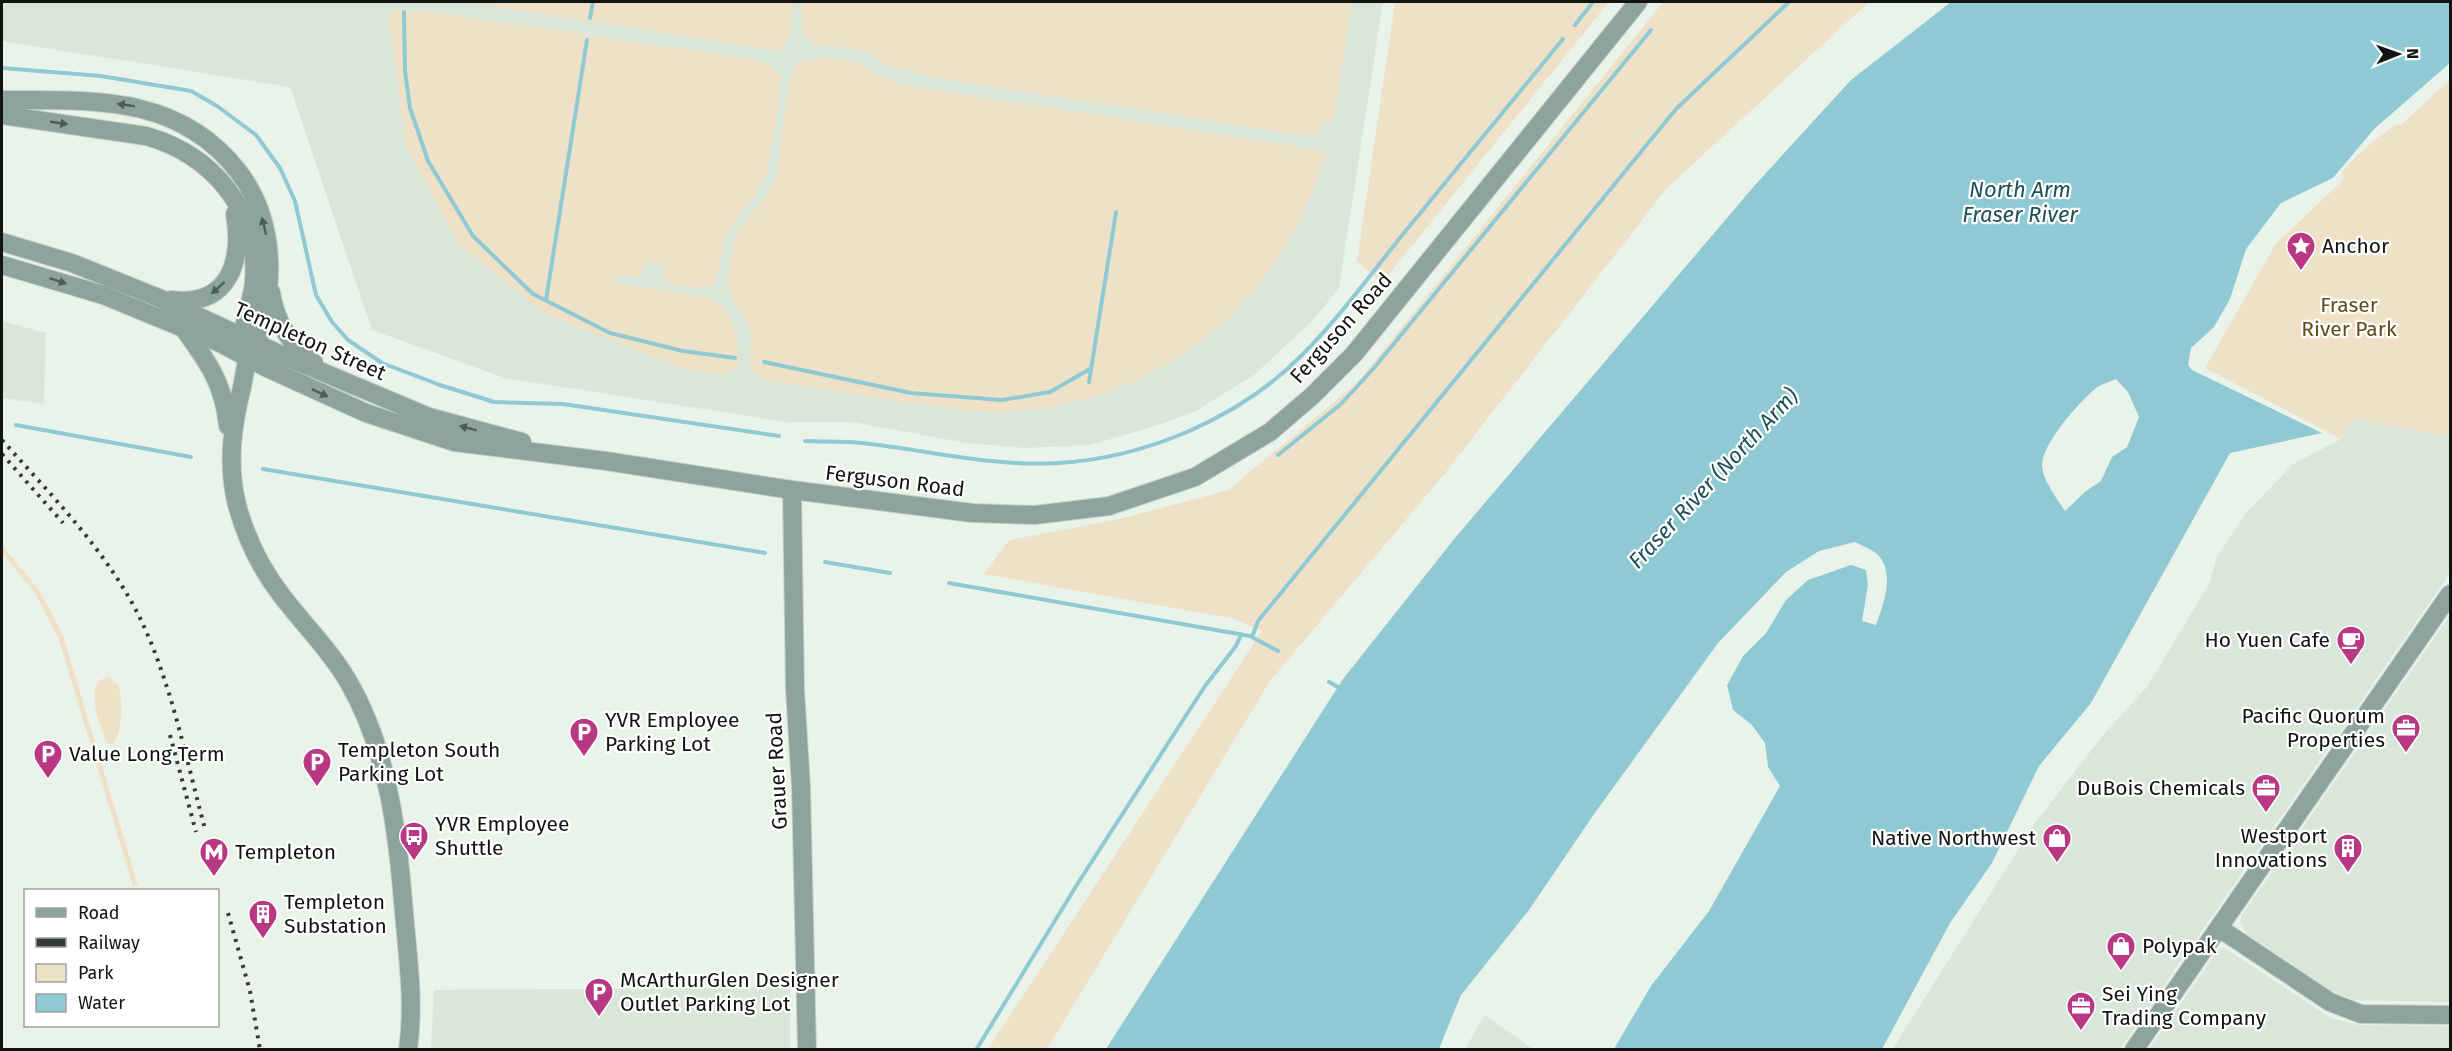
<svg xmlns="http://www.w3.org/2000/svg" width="2452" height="1051" viewBox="0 0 2452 1051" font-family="'Fira Sans',sans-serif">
	<rect width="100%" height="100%" fill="#eaf3ea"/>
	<path fill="#d8e7d9" d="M 2,2 L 1383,2 L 1339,288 L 1312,321 L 1254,375 L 1194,412 L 1158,425 L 1090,445 L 1026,448 L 966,443 L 852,422 L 787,422 L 505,378 L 372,330 L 290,87 L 2,41 Z
		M 2,321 L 46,333 L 44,404 L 2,398 Z
		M 2353,418 L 2450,436 L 2450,573 L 2120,1049 L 1892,1050 L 2035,823 L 2104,734 L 2147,687 L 2209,584 L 2217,557 L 2245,514 L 2293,464 L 2341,439 Z
		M 2450,615 L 2450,1002 L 2353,1000 L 2331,991 L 2247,934 L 2240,922 L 2242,915 Z
		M 2223,947 L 2331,1018 L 2359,1025 L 2450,1026 L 2450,1049 L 2149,1049 L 2217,951 Z
		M 790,987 L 790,1049 L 431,1049 L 434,990 Z
		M 1485,1015 L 1533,1049 L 1534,1049 L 1465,1049 Z"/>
	<path fill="#efe1c8" d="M 467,2 L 795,2 L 788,40 L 778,51 Z
		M 802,2 L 1352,2 L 1333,123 L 1321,122 L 1318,134 L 1297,135 L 927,76 L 885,64 L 869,52 L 858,49 L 811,44 L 802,31 Z
		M 1395,2 L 1609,2 L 1382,283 L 1357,261 Z
		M 1663,2 L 1869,2 L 1667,188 L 1442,477 L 1270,681 L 1047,1049 L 988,1049 L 1262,631 L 1235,619 L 984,574 L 1009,540 L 1120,519 L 1228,490 L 1356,384 Z
		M 394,9 L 413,12 L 414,9 L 751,59 C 762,62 776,66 782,77 L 768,171 L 755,197 L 730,228 L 724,242 L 716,282 C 702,293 680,284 663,282 L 666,265 L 644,262 L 641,277 L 617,274 L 615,283 C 637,289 705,290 720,304 C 728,311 733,322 735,333 C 739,345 741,357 736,369 L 726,375 L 677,367 L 544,313 L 458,244 L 406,146 L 388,14 Z
		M 825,58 L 853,61 L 890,80 L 906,85 L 1321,150 L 1325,157 C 1282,303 1159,405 1006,412 C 969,413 933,406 897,401 C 852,394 807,387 762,380 C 740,363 753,352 750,330 C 747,315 733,309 729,290 C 727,281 729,272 730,263 C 731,251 734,238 740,228 C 753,210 770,197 776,175 C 782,154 785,73 798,63 C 804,58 817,59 825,58 Z
		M 2450,82 L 2450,436 L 2353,419 L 2341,439 L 2205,368 L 2275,245 L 2343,180 L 2342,173 C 2355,155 2379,136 2397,124 L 2401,125 L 2444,85 Z
		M 2,545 L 39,590 L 63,635 L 138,885 L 133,886 L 58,637 L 35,593 L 2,553 Z
		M 108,677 L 118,684 C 123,699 124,734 111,745 L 106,742 C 101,726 81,682 108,677 Z"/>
	<path fill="#8fc9d3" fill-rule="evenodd" d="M 1951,2 L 2450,2 L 2450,63 L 2374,129 L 2333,178 L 2281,203 L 2246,249 L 2230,299 L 2214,327 L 2191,348 L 2188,365 L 2192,370 L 2322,433 L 2230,453 L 2091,703 L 2039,766 L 1992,863 L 1950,923 L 1882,1049 L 1614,1049 L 1651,986 L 1709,911 L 1780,786 L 1768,767 L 1765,743 L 1752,725 L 1733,710 L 1727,685 L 1743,656 L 1766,633 L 1786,600 L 1808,580 L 1851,565 L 1866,570 L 1868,585 L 1862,621 L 1876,625 C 1883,605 1895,575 1879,556 C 1874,550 1862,546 1855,542 L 1819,551 L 1786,572 L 1718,643 L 1592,817 L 1529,910 L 1461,995 L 1439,1049 L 1106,1049 L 1343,679 L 1455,538 L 1755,185 L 1851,80 ZM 2116,379 L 2128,392 L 2139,417 L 2127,447 L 2112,457 L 2101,481 L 2086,491 L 2065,511 C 2058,500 2042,479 2042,465 C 2042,444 2079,402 2095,389 C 2101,384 2109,382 2116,379 Z"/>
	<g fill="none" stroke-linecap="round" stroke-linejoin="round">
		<path stroke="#8fc9d3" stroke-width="4" d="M 404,12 L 405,71 L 410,108 L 428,161 L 473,236 L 533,294 L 610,333 L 683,351 L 735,358
			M 590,18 L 593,2
			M 1575,25 L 1593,2
			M 2,68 L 101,76 L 191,91 L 217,106 L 256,135 L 280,168 L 295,201 L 316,295 L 332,322 L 348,340 L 382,363 L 440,385 L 494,402 L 563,404 L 779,436
			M 546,300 L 587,40
			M 764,362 L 911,393 L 1002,400 L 1050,392 L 1090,369
			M 1089,382 L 1116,212
			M 16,425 L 191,457
			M 805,441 C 824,442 843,441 862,443 C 928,450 991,467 1058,463 C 1146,458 1240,418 1302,355 C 1341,316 1373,271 1408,228 C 1459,165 1511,102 1563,39
			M 1278,455 L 1341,404 L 1374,368 L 1651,30
			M 263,469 L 765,553
			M 825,562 L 890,573
			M 949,583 L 1250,636 L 1278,651
			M 1252,637 L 1258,621 L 1676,109 L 1789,2
			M 1329,682 L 1338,687
			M 976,1050 L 1078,883 L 1205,686 L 1236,646 L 1241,635"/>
		<g stroke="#c7cfc7" stroke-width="20">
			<path id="minor" d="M 2,100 C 90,101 177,93 238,171 C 271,214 275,268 263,319 C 261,327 260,335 257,342 C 255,348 251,352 248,358 C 245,367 244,378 242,387 C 232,427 227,465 237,505 C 246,538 261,569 282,596 C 304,625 330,650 348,681 C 391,755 398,841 405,924 C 409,966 414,1007 408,1050
				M 2,115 L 146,136 C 213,155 260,211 254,282 C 252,303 240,326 245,345
				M 2,242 L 72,263 L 159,298 L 277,353 L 429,417 L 522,442
				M 2,265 L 103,295 L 222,344 L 267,368 L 366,413 L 454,442 L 606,461 L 792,490 L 972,513 L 1035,515 L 1109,506 L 1195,477 L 1270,432 L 1312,396 L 1354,354 L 1638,2
				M 271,292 C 275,321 291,345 314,363
				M 171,300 C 229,307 243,262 235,214
				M 184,329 C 208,362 224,384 228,426
				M 792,490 L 795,690 L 801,786 L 807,1050
				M 2219,928 L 2330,1002 L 2361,1014 L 2450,1015
				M 2134,1050 L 2450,594"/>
		</g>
		<use href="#minor" stroke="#8da49e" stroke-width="18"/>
		<path stroke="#363a36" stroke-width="4" stroke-dasharray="3 6" stroke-linecap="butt" d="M 2,440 C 51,495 105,549 139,616 C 171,681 186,759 205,829
			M 2,454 L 63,523
			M 170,735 L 196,832
			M 228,913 L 250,991 L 260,1050"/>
	</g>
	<defs><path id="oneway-solid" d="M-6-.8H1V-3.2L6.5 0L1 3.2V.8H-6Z" transform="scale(1.5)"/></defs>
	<g fill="#4f5c58">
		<use href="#oneway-solid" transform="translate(126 105) rotate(-172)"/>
		<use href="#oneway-solid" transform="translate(59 123) rotate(8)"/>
		<use href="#oneway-solid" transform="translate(264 226) rotate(-104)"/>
		<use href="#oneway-solid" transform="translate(58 281) rotate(18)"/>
		<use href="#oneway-solid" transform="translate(218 288) rotate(138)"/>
		<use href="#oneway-solid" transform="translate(320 393) rotate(25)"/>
		<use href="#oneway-solid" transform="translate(468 428) rotate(-165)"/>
	</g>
	<defs>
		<g id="sight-pin" transform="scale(1.5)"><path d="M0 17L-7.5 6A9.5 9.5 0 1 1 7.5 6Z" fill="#b83883" stroke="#fff"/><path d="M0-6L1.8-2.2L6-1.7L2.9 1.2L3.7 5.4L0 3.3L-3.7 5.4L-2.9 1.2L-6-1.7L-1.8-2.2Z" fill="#fff"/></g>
		<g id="cafe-pin" transform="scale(1.5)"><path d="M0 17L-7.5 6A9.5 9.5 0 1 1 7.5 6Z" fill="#b83883" stroke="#fff"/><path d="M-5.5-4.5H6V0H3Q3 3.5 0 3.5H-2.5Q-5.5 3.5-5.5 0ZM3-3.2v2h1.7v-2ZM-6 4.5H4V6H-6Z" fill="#fff"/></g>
		<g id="office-pin" transform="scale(1.5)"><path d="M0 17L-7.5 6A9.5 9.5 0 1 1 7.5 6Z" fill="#b83883" stroke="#fff"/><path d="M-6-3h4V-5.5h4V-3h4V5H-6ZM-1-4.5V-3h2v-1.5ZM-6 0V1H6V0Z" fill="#fff"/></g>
		<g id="parking-pin" transform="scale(1.5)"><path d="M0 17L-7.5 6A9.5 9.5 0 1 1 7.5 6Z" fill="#b83883" stroke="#fff"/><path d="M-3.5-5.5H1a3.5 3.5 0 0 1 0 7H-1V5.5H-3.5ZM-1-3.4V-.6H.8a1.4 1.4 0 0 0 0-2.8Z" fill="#fff"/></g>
		<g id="bus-pin" transform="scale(1.5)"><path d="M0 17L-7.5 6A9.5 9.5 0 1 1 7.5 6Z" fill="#b83883" stroke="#fff"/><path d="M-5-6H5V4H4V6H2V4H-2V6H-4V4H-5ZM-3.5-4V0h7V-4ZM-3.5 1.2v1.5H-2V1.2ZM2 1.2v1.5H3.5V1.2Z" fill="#fff"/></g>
		<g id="shop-pin" transform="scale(1.5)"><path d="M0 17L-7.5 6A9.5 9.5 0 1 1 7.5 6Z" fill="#b83883" stroke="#fff"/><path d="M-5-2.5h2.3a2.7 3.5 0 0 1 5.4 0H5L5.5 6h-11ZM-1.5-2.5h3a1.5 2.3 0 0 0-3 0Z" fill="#fff"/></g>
		<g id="building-pin" transform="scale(1.5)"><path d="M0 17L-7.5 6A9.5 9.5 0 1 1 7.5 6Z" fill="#b83883" stroke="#fff"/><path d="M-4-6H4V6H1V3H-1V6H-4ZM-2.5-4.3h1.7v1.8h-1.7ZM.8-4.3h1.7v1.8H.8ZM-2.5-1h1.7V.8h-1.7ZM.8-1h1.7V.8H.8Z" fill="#fff"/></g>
		<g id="metro-pin" transform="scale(1.5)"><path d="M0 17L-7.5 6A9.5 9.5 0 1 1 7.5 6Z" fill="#b83883" stroke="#fff"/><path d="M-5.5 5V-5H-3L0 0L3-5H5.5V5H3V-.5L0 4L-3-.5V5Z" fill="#fff"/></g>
	</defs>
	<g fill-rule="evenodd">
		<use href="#sight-pin" x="2301" y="246"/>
		<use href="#cafe-pin" x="2351" y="640"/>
		<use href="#office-pin" x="2406" y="728"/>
		<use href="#parking-pin" x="584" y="732"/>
		<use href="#parking-pin" x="48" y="754"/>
		<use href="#parking-pin" x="317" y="762"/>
		<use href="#office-pin" x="2266" y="788"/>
		<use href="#bus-pin" x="414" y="836"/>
		<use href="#shop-pin" x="2057" y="838"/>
		<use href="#building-pin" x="2348" y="848"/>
		<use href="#metro-pin" x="214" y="852"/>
		<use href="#building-pin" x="263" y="914"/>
		<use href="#shop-pin" x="2121" y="946"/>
		<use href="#parking-pin" x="599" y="992"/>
		<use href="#office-pin" x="2081" y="1006"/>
	</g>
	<g text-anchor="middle" stroke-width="4.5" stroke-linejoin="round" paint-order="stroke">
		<g font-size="21" fill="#111411" stroke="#fff" text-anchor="start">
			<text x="2322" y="253">Anchor</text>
			<text x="2330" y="647" text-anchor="end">Ho Yuen Cafe</text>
			<text x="2385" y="723" text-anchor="end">Pacific Quorum<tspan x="2385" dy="24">Properties</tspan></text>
			<text x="605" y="727">YVR Employee<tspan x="605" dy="24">Parking Lot</tspan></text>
			<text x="338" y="757">Templeton South<tspan x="338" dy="24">Parking Lot</tspan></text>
			<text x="69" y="761">Value Long Term</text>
			<text x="2245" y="795" text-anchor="end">DuBois Chemicals</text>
			<text x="435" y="831">YVR Employee<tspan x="435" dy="24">Shuttle</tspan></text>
			<text x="2327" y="843" text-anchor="end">Westport<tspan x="2327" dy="24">Innovations</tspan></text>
			<text x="2036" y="845" text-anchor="end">Native Northwest</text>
			<text x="235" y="859">Templeton</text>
			<text x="284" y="909">Templeton<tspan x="284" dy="24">Substation</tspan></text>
			<text x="2142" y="953">Polypak</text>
			<text x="620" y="987">McArthurGlen Designer<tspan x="620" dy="24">Outlet Parking Lot</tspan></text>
			<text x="2102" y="1001">Sei Ying<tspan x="2102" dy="24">Trading Company</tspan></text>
		</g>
		<g font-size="21" fill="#624b19" stroke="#fff">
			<text x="2349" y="312">Fraser<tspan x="2349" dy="24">River Park</tspan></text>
		</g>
		<g font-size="21" fill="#111411" stroke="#fff">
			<text transform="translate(1341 328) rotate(-48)" y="7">Ferguson Road</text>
			<text transform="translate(310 341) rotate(24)" y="7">Templeton Street</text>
			<text transform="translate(895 481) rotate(7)" y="7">Ferguson Road</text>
			<text transform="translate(777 771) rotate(-93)" y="7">Grauer Road</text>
		</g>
		<g font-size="22" font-style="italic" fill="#1d5058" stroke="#fff">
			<text x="2020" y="197">North Arm<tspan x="2020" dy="25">Fraser River</tspan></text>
			<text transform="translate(1713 478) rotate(-47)" y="8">Fraser River (North Arm)</text>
		</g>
	</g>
	<rect width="2452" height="1051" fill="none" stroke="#111411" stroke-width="6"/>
	<rect x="24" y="889" width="195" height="138" fill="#ffffff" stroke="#a0a1a0" stroke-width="1.5"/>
	<rect x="36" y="908" width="30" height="9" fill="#8da49e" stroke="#a0a1a0" stroke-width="1.5"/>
	<text x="78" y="919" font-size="18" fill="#111411">Road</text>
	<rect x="36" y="938" width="30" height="9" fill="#363a36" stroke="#a0a1a0" stroke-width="1.5"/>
	<text x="78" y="949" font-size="18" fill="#111411">Railway</text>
	<rect x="36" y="964" width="30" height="18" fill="#efe1c8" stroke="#a0a1a0" stroke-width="1.5"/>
	<text x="78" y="979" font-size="18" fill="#111411">Park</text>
	<rect x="36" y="994" width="30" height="18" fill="#8fc9d3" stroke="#a0a1a0" stroke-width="1.5"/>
	<text x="78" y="1009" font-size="18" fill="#111411">Water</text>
	<g transform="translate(2398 54) rotate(89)" stroke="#ffffff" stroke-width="4.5" paint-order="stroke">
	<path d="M0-4.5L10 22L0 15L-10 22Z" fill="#111411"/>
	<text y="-9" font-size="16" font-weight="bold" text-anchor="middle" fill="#111411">N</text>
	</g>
</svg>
